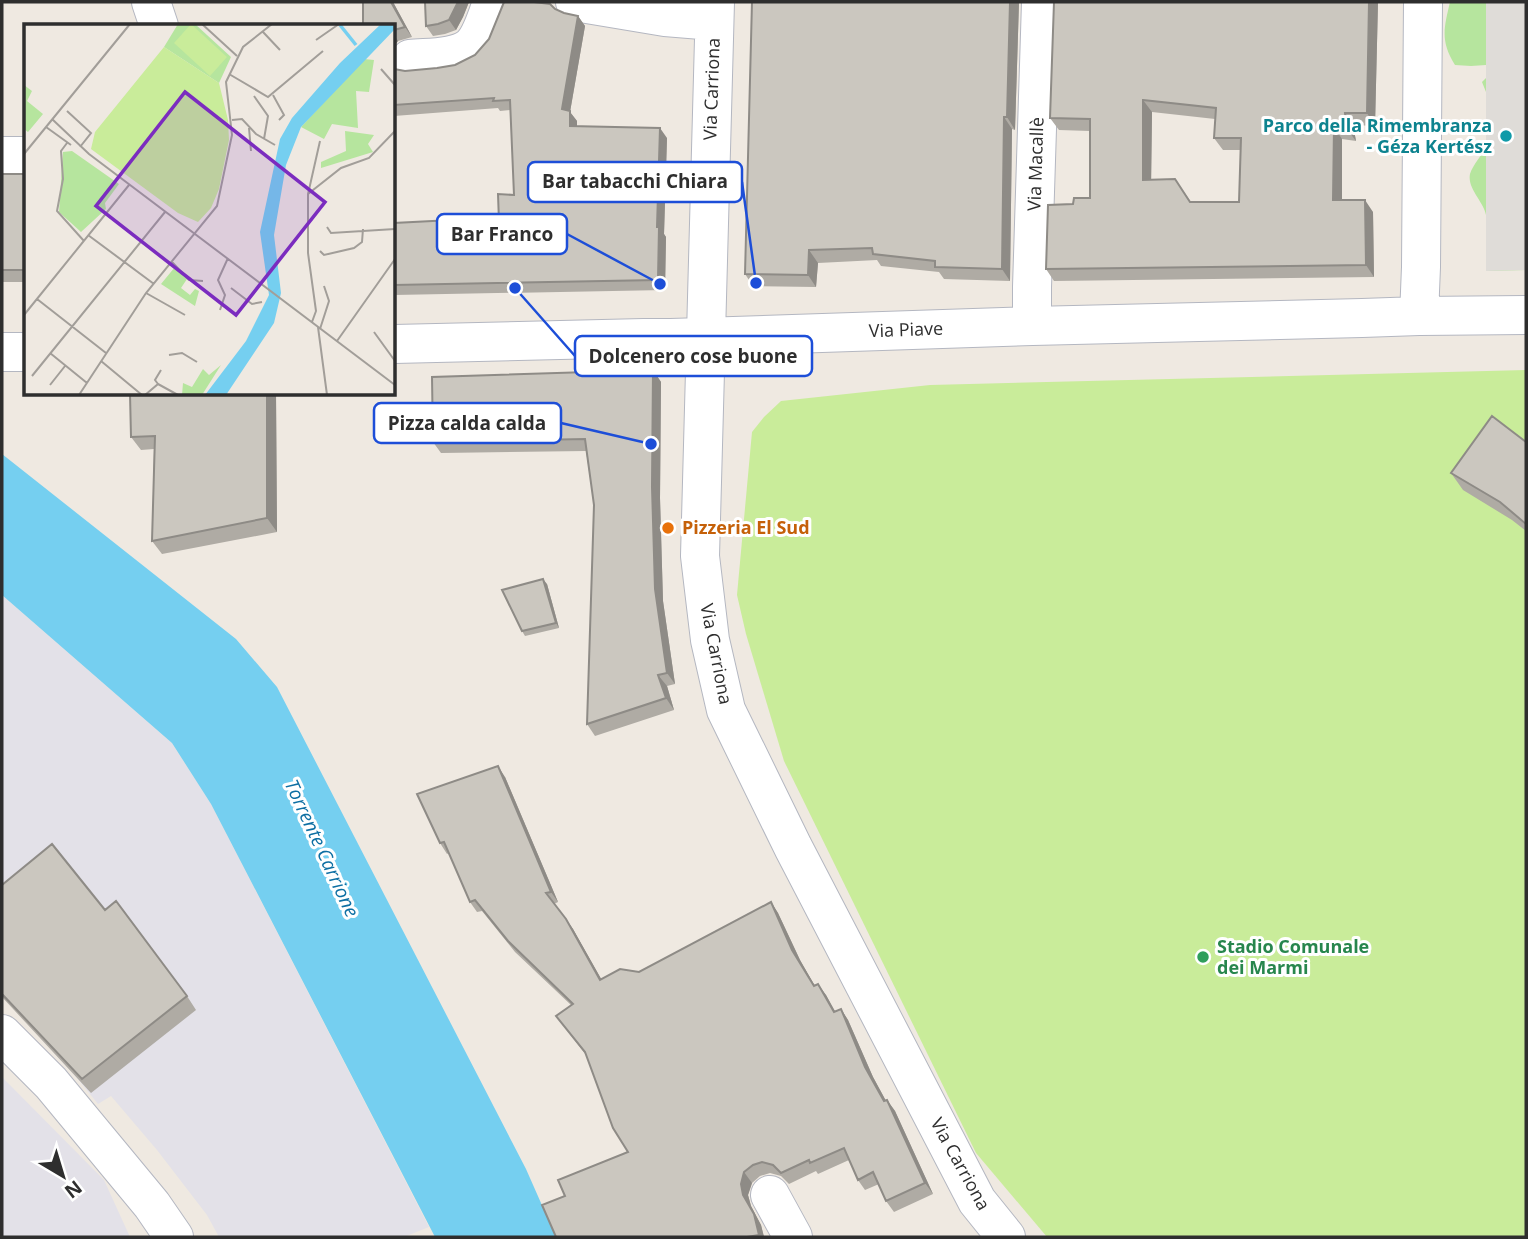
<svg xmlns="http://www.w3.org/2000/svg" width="1528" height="1239" viewBox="0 0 1528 1239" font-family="'Open Sans',sans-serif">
	<rect width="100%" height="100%" fill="#efe9e1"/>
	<path fill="#e3e1e8" d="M 2,595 L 172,743 L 211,804 L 429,1227 L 404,1237 L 219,1237 L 207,1215 L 157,1150 L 111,1096 L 98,1104 L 77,1078 L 2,996 Z
		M 2,1077 L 104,1180 L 130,1237 L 2,1237 Z"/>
	<path fill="#b6e59e" d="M 1450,2 L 1526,2 L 1526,270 L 1486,271 C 1486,256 1489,229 1486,215 C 1484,202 1467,189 1470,174 C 1473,164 1483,155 1486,145 L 1486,92 L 1482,82 L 1486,78 L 1486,65 L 1471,66 L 1455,65 C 1440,41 1444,28 1450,2 Z"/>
	<path fill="#c9ec9a" d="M 1526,370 L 1526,1237 L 1047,1237 L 976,1153 L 784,761 L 746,634 L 737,595 L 752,432 L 764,417 L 781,401 L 930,385 Z"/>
	<path fill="#dfdcd8" d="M 1486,2 L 1526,2 L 1526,270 L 1486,271 Z"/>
	<path fill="#75cff0" d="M 2,454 L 236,639 L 277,687 L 526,1169 L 556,1237 L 435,1237 L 211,804 L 172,743 L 2,595 Z"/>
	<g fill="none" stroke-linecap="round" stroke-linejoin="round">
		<g stroke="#b4b7c1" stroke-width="40">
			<path id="minor" d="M 151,2 L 159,26
				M 575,2 L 665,17 L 714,21
				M 715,2 L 700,556 L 710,640 L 726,710 L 793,847 L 977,1201 L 1006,1237
				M 410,59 C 428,57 455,59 470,47 C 480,39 488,14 492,2
				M 2,156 L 26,156
				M 1419,316 L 1421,267 L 1423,2
				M 1032,326 L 1032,287 L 1041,2
				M 394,344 L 644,338 L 671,338 L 1032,326 L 1362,318 L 1419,316 L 1526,315
				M 2,352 L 26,352
				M 2,1034 L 51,1083 L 152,1205 L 174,1237
				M 770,1195 L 793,1237"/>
		</g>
		<use href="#minor" stroke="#fff" stroke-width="38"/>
	</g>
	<path fill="#afaba4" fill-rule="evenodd" d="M 363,2 L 393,2 L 412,37 L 398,41 L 394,46 L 394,26 Z
		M 425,2 L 469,2 L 463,17 L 456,30 L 445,34 L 433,36 L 426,26 Z
		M 1019,2 L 1015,130 L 1012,129 L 1010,281 L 944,279 L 939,272 L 881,266 L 877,260 L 818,263 L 816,287 L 753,286 L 745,274 Z
		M 1054,2 L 1378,2 L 1375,126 L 1353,125 L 1356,141 L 1342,139 L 1342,200 L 1373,212 L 1374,277 L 1054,281 L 1046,269 L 1073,204 L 1090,198 L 1090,131 L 1059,130 L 1050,118 ZM 1152,112 L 1215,119 L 1214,138 L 1223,150 L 1241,150 L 1239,202 L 1191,202 L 1175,179 L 1151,180 Z
		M 555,9 L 564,13 L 578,16 L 585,26 L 570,112 L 577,121 L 577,126 L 667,138 L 664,234 L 666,237 L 665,290 L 394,295 L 394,223 L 499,222 L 514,195 L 510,110 L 500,111 L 498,108 L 394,116 L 394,69 L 405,71 L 437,68 L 455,65 L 475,55 Z
		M 2,174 L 26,174 L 26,282 L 2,282 Z
		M 653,370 L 661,382 L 660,498 L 663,601 L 675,684 L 667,686 L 674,710 L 595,736 L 587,724 L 594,505 L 586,451 L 441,453 L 433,442 Z
		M 276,394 L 277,532 L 162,554 L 152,541 L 154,449 L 141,450 L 131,437 Z
		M 1526,442 L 1526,531 L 1512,520 L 1463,490 L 1451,473 Z
		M 547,584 L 559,628 L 525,636 L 522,631 Z
		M 505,777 L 558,902 L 554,904 L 573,929 L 601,979 L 639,972 L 771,902 L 778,913 L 800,960 L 815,986 L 826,995 L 835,1011 L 841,1009 L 848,1020 L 873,1077 L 886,1101 L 887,1100 L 895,1111 L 933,1194 L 894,1212 L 886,1201 L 879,1184 L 865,1190 L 858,1180 L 849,1160 L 818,1174 L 816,1171 L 789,1184 L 781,1176 L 770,1173 L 760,1176 L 752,1183 L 748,1195 L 751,1206 L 761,1225 L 764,1237 L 556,1237 L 565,1196 L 628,1152 L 586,1055 L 556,1016 L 571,1005 L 515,952 L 482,911 L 477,912 L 470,902 L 449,853 L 447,854 L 440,843 Z
		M 2,885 L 105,910 L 187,996 L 196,1010 L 91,1093 L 2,997 Z"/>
	<path fill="#8e8b86" d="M 391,2 L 393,2 L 412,37 L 405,27 Z
		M 458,2 L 469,2 L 463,17 L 456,30 L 449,20 Z
		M 1010,2 L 1019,2 L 1015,130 L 1007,117 Z
		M 1369,2 L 1378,2 L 1375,126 L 1367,113 Z
		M 578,16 L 585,26 L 570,112 L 577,121 L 577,136 L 570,126 L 562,109 Z
		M 394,34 L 398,41 L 394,46 Z
		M 1143,100 L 1152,112 L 1151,192 L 1143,180 Z
		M 1345,113 L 1353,125 L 1356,141 L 1347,129 Z
		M 1004,117 L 1012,129 L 1010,281 L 1002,269 Z
		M 1334,127 L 1342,139 L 1342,212 L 1333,200 Z
		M 660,128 L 667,138 L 664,234 L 666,237 L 665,290 L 658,280 L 657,227 Z
		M 1365,200 L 1373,212 L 1374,277 L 1366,265 Z
		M 809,250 L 818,263 L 816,287 L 808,275 Z
		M 653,370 L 661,382 L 660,498 L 663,601 L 675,684 L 667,673 L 655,589 L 652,487 Z
		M 267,394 L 276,394 L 277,532 L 267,518 Z
		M 543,579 L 547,584 L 559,628 L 556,623 Z
		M 658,675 L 667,686 L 674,710 L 666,698 Z
		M 498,766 L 505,777 L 558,902 L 551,892 Z
		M 771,902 L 778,913 L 800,960 L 821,997 L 792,950 Z
		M 566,919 L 573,929 L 608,991 L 600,980 Z
		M 818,984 L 826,995 L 841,1023 L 834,1012 Z
		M 841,1009 L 848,1020 L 873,1077 L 892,1112 L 884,1101 L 865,1067 Z
		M 887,1100 L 895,1111 L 933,1194 L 925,1183 Z
		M 744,1172 L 752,1183 L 748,1195 L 751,1206 L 761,1225 L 764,1237 L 760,1237 L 759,1235 L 743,1195 L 741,1184 Z"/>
	<path fill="#cbc7bf" stroke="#8e8b86" stroke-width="2" fill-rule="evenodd" d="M 363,2 L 391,2 L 405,27 L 394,30 L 394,26 L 363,26 Z
		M 425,2 L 458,2 L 449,20 L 438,24 L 426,26 Z
		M 504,2 L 534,2 L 550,4 L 555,9 L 564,13 L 578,16 L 562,109 L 570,111 L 570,126 L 660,128 L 657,227 L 659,227 L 658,280 L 394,285 L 394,223 L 452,220 L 499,222 L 498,194 L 514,195 L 510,100 L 493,101 L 494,98 L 394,105 L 394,69 L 405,71 L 437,68 L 455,65 L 475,55 L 489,39 Z
		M 752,2 L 1010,2 L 1007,117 L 1004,117 L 1002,269 L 935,267 L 935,261 L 873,254 L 872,248 L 809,250 L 808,275 L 745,274 Z
		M 1054,2 L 1369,2 L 1367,113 L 1345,113 L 1347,129 L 1334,127 L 1333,200 L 1365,200 L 1366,265 L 1046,269 L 1048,205 L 1073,204 L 1074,198 L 1090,198 L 1090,119 L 1050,118 ZM 1143,100 L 1216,108 L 1214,138 L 1241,138 L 1239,202 L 1190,202 L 1175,179 L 1143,180 Z
		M 2,174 L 26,174 L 26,270 L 2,270 Z
		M 653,370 L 652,487 L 655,589 L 667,673 L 658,675 L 666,698 L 587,724 L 594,505 L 585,439 L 433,442 L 432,377 Z
		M 130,394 L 267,394 L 267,518 L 152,541 L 155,436 L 131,437 Z
		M 1492,416 L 1526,442 L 1526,524 L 1500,502 L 1451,473 Z
		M 543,579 L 556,623 L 522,631 L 502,590 Z
		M 498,766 L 551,892 L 546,893 L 566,919 L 600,980 L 620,969 L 639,972 L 771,902 L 792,950 L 814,986 L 818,984 L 834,1012 L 841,1009 L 865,1067 L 884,1101 L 887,1100 L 925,1183 L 886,1201 L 873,1172 L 858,1180 L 844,1148 L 810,1163 L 809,1160 L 781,1173 L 773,1165 L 762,1162 L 753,1165 L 744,1172 L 741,1184 L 743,1195 L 754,1214 L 759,1235 L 747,1237 L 556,1237 L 542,1205 L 565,1196 L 558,1180 L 628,1152 L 613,1128 L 585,1052 L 556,1016 L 573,1004 L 508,941 L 475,900 L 470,902 L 444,842 L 440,843 L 417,794 Z
		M 52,844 L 105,910 L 116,901 L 187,996 L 82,1079 L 2,994 L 2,885 Z"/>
	<circle fill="#0f9aa8" stroke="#fff" stroke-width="2.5" cx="1506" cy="136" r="7"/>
	<circle fill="#e8710a" stroke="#fff" stroke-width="2.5" cx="668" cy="528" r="7"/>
	<circle fill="#2e9e5b" stroke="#fff" stroke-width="2.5" cx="1203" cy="957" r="7"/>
	<g text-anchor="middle" stroke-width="6" stroke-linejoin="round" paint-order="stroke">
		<g font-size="18" fill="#2e2e2e" stroke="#fff">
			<text transform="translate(712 89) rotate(-88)" y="6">Via Carriona</text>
			<text transform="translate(1036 164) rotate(-88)" y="6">Via Macallè</text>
			<text transform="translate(906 330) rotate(-2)" y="6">Via Piave</text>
			<text transform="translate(716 654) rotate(79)" y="6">Via Carriona</text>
			<text transform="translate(960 1164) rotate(61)" y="6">Via Carriona</text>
		</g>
		<g font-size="18" font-weight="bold" fill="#0d838f" stroke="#fff" text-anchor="end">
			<text x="1492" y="132">Parco della Rimembranza<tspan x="1492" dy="21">- Géza Kertész</tspan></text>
		</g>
		<g font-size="18" font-weight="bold" fill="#c56008" stroke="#fff" text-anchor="start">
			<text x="682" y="534">Pizzeria El Sud</text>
		</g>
		<g font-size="18" font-weight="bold" fill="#27864d" stroke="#fff" text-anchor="start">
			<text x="1217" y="953">Stadio Comunale<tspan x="1217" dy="21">dei Marmi</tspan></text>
		</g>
		<g font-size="19" font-style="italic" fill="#0d6fa3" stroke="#fff">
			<text transform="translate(322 848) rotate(65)" y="7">Torrente Carrione</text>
		</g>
	</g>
	<g transform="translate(24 24)">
		<rect width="371" height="371" fill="#efe9e1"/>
		<path d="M 154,0 L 171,0 L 207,33 L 195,59 L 140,23 ZM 340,35 L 350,36 L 345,68 L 332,67 L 334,104 L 308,100 L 300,115 L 277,103 ZM 0,61 L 8,67 L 3,77 L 19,90 L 4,108 L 0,105 ZM 321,107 L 350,111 L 344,120 L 349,128 L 297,144 L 297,138 L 322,127 ZM 48,127 L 95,160 L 81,179 L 82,185 L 57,208 L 35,188 L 39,128 ZM 151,243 L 163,255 L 157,264 L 166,271 L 171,265 L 175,267 L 171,282 L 137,260 ZM 197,341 L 178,371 L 158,371 L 159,359 L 168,363 L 179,345 L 185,351 Z" fill="#b6e59e"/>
		<path d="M 167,0 L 203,33 L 186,52 L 150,19 ZM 140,23 L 195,59 L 204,96 L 205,116 L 195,165 L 187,184 L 174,198 L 154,189 L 67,125 L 71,108 Z" fill="#c9ec9a"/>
		<path d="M 357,0 L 371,0 L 371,5 L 277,103 L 262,141 L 250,211 L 257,269 L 250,299 L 202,371 L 181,371 L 222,317 L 245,271 L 236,208 L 256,115 L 268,94 L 316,39 Z" fill="#75cff0"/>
		<path fill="none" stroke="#75cff0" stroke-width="3.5" d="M 316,1 L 332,21"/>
		<path fill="none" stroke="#a29e99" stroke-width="2" d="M 178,0 L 213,32M 239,8 L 256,26M 292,16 L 315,0M 357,45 L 371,61M 205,50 L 244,73 L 299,27M 249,71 L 260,91 L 255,96M 230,72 L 244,92 L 240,115M 43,87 L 67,109 L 56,123M 28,95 L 65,130 L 371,361M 208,96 L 218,95 L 232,110 L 251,121M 22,103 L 47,121M 225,104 L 227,127M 43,119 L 37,127 L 39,155 L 33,187 L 60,217M 0,130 L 106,0M 284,170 L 317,144 L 345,134 L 371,107M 303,203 L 307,209 L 371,205M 64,211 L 130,260M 296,227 L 300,231 L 330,224 L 338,218 L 339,205M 148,238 L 165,256 L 179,257M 207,264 L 228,280 L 238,278M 122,269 L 161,291M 13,275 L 82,329M 196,286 L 201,271 L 194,256 L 204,234M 0,291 L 105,161M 288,298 L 292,287 L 284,229 L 284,170 L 296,117M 294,303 L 303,371M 296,305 L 305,277 L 300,262M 350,308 L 371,337M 313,317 L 371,235M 26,329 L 63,359M 145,331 L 158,329 L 173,338M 77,337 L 118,371M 8,352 L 141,188M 134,360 L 154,371M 26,361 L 41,342M 55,371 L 122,269 L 193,182 L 208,111 L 202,58 L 219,23 L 248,0M 121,371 L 134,360 L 131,356 L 137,346"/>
		<path fill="#7b2cbf" fill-opacity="0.15" stroke="#7b2cbf" stroke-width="3.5" d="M 161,68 L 301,178 L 212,291 L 72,182 Z"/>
		<rect width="371" height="371" fill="none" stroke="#2e2e2e" stroke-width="3.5"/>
	</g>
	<path fill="none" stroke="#1d4ed8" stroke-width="2.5" d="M756 283L742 182M660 284L567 234M515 288L575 356M651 444L561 423"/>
	<g fill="#1d4ed8" stroke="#fff" stroke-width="2.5">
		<circle cx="756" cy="283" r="7"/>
		<circle cx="660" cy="284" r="7"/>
		<circle cx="515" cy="288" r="7"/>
		<circle cx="651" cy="444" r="7"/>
	</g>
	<g fill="#fff" stroke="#1d4ed8" stroke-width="2.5">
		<rect x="528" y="162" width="214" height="40" rx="7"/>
		<rect x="437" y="214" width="130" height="40" rx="7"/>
		<rect x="575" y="336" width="237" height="40" rx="7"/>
		<rect x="374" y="403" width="187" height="40" rx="7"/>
	</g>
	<g font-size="19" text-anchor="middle" font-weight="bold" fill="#2e2e2e">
		<text x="635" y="188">Bar tabacchi Chiara</text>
		<text x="502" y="241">Bar Franco</text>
		<text x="693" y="363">Dolcenero cose buone</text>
		<text x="467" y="430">Pizza calda calda</text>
	</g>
	<rect width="1528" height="1239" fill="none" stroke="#2e2e2e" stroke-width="7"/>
	<g transform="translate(63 1176) rotate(142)" stroke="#ffffff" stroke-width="5" paint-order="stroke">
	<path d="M0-5L12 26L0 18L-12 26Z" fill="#2e2e2e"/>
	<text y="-10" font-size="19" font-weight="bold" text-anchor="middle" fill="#2e2e2e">N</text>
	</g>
</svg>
